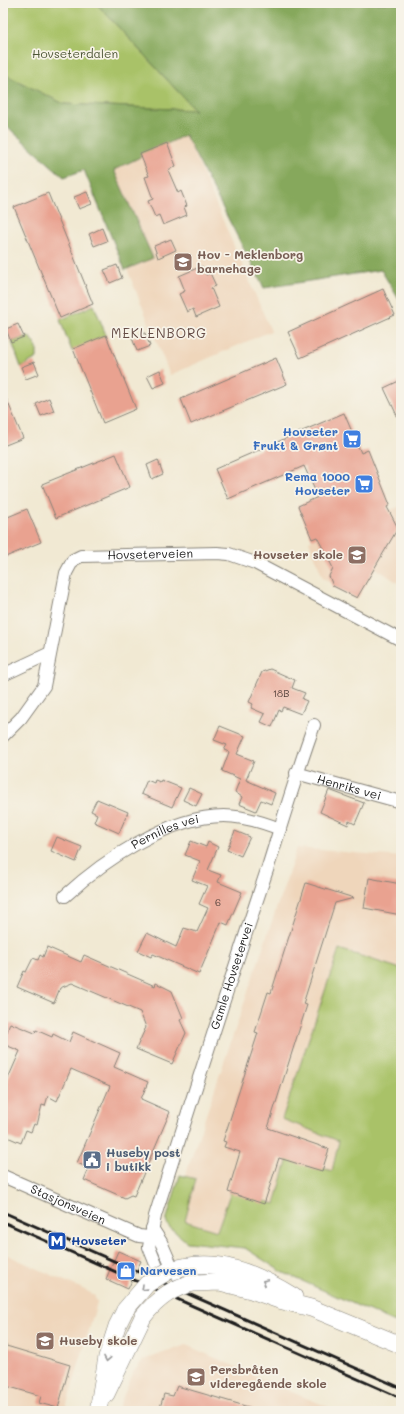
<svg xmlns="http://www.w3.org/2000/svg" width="404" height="1414" viewBox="0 0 404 1414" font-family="Mali,sans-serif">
	<rect width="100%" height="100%" fill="#f7f3e8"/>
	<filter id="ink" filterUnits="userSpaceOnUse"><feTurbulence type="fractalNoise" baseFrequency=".025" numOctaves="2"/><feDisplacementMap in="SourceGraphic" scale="8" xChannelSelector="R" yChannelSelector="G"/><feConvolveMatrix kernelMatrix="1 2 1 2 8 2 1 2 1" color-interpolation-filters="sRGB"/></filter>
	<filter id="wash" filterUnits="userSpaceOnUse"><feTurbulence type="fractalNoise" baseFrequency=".012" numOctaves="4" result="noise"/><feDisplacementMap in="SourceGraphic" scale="16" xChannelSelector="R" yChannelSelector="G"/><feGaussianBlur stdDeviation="0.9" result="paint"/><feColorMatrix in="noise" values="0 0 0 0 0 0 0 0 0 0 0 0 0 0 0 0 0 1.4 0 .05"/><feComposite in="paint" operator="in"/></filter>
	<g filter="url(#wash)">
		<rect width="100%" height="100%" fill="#f1e9d3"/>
		<path fill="#efd6bb" d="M 181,124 L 271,331 L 170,375 L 84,163 Z
			M 401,506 L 401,585 L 376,568 L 357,600 L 323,578 L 309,541 L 326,533 Z
			M 297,848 L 401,857 L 401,1323 L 282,1272 L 245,1248 L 187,1242 L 168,1226 Z
			M 3,1253 L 87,1291 L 94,1295 L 97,1303 L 65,1411 L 3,1411 Z
			M 186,1345 L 299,1395 L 338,1411 L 117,1411 L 134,1371 L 143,1360 Z"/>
		<path fill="#a9c267" stroke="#626f42" d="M 3,3 L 96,3 L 195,110 L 64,104 L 3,75 Z
			M 94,305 L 106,335 L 72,351 L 60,320 Z
			M 29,336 L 37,348 L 37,358 L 21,367 L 12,342 Z
			M 339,949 L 401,969 L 401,1325 L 282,1272 L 245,1248 L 187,1242 L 168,1226 L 166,1221 L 180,1175 L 196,1179 L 185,1221 L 217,1231 L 231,1191 L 275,1204 L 288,1158 L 332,1171 L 339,1141 L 282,1119 Z"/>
		<path fill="#86a85c" stroke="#51623c" d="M 96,3 L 401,3 L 401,303 L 381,270 L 264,288 L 185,135 L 114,170 L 153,258 L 125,270 L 84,170 L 64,177 L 3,123 L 4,74 L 64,104 L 195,110 Z"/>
		<g id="blocks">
			<path fill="#e9a290" d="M 167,143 L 176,166 L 168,170 L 178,193 L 181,191 L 187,206 L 184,207 L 187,215 L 163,225 L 159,215 L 155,217 L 148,201 L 153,199 L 145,177 L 149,176 L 140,154 Z
				M 87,192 L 92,204 L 79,209 L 74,197 Z
				M 48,193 L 93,304 L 60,318 L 14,207 Z
				M 102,228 L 107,241 L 94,246 L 89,234 Z
				M 171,239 L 176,250 L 158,258 L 154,246 Z
				M 117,265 L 122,278 L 110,283 L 104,270 Z
				M 202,266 L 206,275 L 210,273 L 216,286 L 211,288 L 219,307 L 196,317 L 193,309 L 187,312 L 179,294 L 185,291 L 179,276 Z
				M 383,289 L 395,315 L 300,358 L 288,332 Z
				M 18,324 L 24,337 L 11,342 L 6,329 Z
				M 145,333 L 150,346 L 137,351 L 132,338 Z
				M 106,335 L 136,409 L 103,423 L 73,349 Z
				M 276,358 L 287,384 L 191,424 L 181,399 Z
				M 34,362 L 39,374 L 26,379 L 21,367 Z
				M 160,370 L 165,383 L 153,388 L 147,376 Z
				M 401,380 L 401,424 L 384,388 Z
				M 3,391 L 23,438 L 3,446 Z
				M 49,398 L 54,411 L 41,416 L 36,404 Z
				M 344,413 L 361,453 L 368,450 L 390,505 L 387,507 L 398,528 L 357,598 L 333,586 L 329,576 L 333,568 L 317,537 L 312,539 L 298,506 L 318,497 L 304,466 L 228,499 L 215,469 Z
				M 116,454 L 130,487 L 56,518 L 42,484 Z
				M 158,460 L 163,474 L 152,479 L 147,465 Z
				M 27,509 L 41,542 L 3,558 L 3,519 Z
				M 270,669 L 295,680 L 292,688 L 305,693 L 302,699 L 307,701 L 301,714 L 283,707 L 281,711 L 279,710 L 272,727 L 261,722 L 265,714 L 251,708 L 253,704 L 249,702 L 262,672 Z
				M 220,726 L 245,736 L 237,754 L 254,761 L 246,780 L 275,793 L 271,804 L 261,800 L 256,811 L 239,804 L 242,797 L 235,792 L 240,779 L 222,771 L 229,752 L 224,750 L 227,745 L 214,740 Z
				M 147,780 L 154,783 L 155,780 L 160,782 L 161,780 L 181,788 L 172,807 L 141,794 Z
				M 189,788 L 202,794 L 196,806 L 183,800 Z
				M 329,790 L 364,803 L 355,824 L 349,821 L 348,825 L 320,812 Z
				M 97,799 L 128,812 L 119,833 L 94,822 L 97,814 L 91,811 Z
				M 235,831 L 250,837 L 241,856 L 227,850 Z
				M 57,837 L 82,847 L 76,862 L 51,851 Z
				M 191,841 L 206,847 L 208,842 L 218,847 L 208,870 L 221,875 L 218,882 L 242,892 L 228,925 L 221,922 L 199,974 L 153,954 L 151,957 L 138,951 L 147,933 L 176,947 L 184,928 L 197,932 L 208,908 L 199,904 L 207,886 L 192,880 L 200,861 L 185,855 Z
				M 369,878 L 401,884 L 401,915 L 364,908 Z
				M 306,883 L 354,898 L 335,903 L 303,1004 L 307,1005 L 268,1128 L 329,1149 L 322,1171 L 279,1158 L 264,1204 L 228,1192 L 240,1152 L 224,1147 L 226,1142 L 223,1141 L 258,1033 L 255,1032 L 268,992 L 271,993 Z
				M 47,947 L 81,962 L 84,955 L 155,986 L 156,983 L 172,991 L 183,1018 L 180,1020 L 186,1033 L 172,1064 L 136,1049 L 146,1027 L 140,1012 L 72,983 L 60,988 L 54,1003 L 17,987 L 24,971 L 26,972 L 33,958 L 38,960 L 40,955 L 43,957 Z
				M 10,1023 L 35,1033 L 36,1030 L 52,1037 L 53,1034 L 69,1042 L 73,1032 L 120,1053 L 114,1067 L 148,1082 L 141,1099 L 170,1112 L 134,1196 L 131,1195 L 125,1198 L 84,1180 L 89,1168 L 77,1163 L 110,1086 L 71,1069 L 57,1101 L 48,1096 L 45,1106 L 42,1105 L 37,1125 L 34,1124 L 31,1132 L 26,1130 L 21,1143 L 3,1135 L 3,1090 L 20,1051 L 3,1044 Z
				M 118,1251 L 141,1261 L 128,1289 L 106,1279 Z
				M 3,1345 L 70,1365 L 58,1408 L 39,1403 L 41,1396 L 3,1385 Z
				M 177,1386 L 252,1408 L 251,1411 L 159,1411 L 164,1394 L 173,1396 Z"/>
		</g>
	</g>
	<g filter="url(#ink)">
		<use href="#blocks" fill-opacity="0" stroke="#868278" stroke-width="1"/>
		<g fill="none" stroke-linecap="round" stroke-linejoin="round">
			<g stroke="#868278" stroke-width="14">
				<g id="street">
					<path d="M 3,675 L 50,653"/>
					<path id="s1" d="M 3,736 L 21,718 L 44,686 L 66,573 L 73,560 L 81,556 L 217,553 L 229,554 L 255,563 L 401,640"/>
					<path id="s2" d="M 296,773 L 401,802"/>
					<path id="s3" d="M 65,896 C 104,860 169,816 224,816 C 243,816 262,822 280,829"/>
					<path id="s4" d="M 3,1176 L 139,1236 L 149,1237 L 156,1235"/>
					<path d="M 152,1228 L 161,1242 L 175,1274"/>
					<path id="s5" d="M 157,1267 L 149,1247 L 155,1216 C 192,1099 229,983 268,867 C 283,819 297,772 314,725"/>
				</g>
			</g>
			<g stroke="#868278" stroke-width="18">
				<path id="secondary" d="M 168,1271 C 215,1255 254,1272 294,1297
					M 194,1283 L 220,1282 L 251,1290 L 279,1300 L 311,1308 L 401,1345
					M 106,1394 L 143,1317
					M 98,1411 L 107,1357 L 117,1326 L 125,1310"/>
			</g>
			<use href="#street" stroke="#fff" stroke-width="12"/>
			<use href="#secondary" stroke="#fff" stroke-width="17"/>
			<path stroke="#1c1c1c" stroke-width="3" d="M 3,1212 L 401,1388
				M 3,1222 L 401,1398"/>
			<g stroke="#868278" stroke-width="18" stroke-linecap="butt">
				<path id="secondary-bridge" d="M 125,1310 L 147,1284 L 168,1271
					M 143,1317 C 156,1300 172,1287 194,1283"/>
			</g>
			<use href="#secondary-bridge" stroke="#fff" stroke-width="17"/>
		</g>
		<defs><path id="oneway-chevron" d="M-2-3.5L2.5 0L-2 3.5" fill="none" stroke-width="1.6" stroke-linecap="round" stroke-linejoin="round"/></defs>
		<g stroke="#999">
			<use href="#oneway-chevron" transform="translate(265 1282) rotate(-153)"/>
			<use href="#oneway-chevron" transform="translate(144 1288) rotate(136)"/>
			<use href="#oneway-chevron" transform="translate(107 1359) rotate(101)"/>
		</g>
	</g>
	<defs>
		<g id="school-square" transform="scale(1)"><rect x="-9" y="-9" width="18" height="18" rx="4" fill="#8d6e63" stroke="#f7f3e8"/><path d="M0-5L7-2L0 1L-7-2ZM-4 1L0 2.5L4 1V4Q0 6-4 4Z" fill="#fff"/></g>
		<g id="supermarket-square" transform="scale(1)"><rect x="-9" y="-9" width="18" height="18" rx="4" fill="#3f7fe0" stroke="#f7f3e8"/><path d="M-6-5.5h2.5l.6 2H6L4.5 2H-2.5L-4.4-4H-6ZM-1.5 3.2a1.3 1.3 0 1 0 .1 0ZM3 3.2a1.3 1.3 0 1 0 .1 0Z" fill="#fff"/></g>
		<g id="civic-square" transform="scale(1)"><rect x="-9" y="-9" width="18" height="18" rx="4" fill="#5c6f8a" stroke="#f7f3e8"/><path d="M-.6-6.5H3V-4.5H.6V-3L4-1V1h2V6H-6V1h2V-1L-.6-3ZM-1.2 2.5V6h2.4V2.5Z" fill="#fff"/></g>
		<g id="metro-square" transform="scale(1)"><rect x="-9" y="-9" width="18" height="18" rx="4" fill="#1a4fb4" stroke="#f7f3e8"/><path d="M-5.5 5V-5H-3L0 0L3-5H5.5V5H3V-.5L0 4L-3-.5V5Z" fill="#fff"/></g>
		<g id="shop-square" transform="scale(1)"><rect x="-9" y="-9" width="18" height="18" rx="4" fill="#3f7fe0" stroke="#f7f3e8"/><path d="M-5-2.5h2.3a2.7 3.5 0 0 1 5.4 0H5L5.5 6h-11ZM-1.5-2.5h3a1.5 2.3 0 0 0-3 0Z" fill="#fff"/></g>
	</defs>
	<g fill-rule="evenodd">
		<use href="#school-square" x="183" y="262"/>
		<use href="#supermarket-square" x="352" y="439"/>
		<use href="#supermarket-square" x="364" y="484"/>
		<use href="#school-square" x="357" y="555"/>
		<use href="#civic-square" x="92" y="1160"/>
		<use href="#metro-square" x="57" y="1241"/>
		<use href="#shop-square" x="126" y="1271"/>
		<use href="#school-square" x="45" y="1341"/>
		<use href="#school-square" x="196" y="1377"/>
	</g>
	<g text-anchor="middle" stroke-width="3.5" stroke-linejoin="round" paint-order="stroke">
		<g font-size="10" fill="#4f3e39">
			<text x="281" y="697">18B</text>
			<text x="218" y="906">6</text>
		</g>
		<g font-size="12" fill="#4d5636" stroke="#f7f3e8">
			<text x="75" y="58">Hovseterdalen</text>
		</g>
		<g font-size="12" font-weight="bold" fill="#785e54" stroke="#f7f3e8" text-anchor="start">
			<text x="197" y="259">Hov - Meklenborg<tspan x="197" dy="14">barnehage</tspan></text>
			<text x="343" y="559" text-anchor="end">Hovseter skole</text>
			<text x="59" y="1345">Huseby skole</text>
			<text x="210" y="1374">Persbråten<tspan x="210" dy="14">videregående skole</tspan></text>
		</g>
		<g font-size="12" font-weight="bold" fill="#366cbe" stroke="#f7f3e8" text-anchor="end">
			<text x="338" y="436">Hovseter<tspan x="338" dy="14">Frukt &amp; Grønt</tspan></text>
			<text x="350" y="481">Rema 1000<tspan x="350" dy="14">Hovseter</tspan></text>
			<text x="140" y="1275" text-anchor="start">Narvesen</text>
		</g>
		<g font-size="12" fill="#1c1c1c" stroke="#f7f3e8">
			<text dy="4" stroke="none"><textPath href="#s1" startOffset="273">Hovseterveien</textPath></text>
			<text dy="4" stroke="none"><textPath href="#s2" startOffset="55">Henriks vei</textPath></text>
			<text dy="4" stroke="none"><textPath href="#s3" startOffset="120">Pernilles vei</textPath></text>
			<text dy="4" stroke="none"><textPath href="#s5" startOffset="305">Gamle Hovsetervei</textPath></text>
			<text dy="4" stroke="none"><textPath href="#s4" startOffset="71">Stasjonsveien</textPath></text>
		</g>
		<g font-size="12" font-weight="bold" fill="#4e5e75" stroke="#f7f3e8" text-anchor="start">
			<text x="106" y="1157">Huseby post<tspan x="106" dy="14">i butikk</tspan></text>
		</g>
		<g font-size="12" font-weight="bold" fill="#164399" stroke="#f7f3e8" text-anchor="start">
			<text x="71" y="1245">Hovseter</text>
		</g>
		<g font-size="13" letter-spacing="1" fill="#644b45" stroke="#f7f3e8">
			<text x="159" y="338">MEKLENBORG</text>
		</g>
	</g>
	<rect width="404" height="1414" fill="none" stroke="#f7f3e8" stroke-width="16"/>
</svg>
